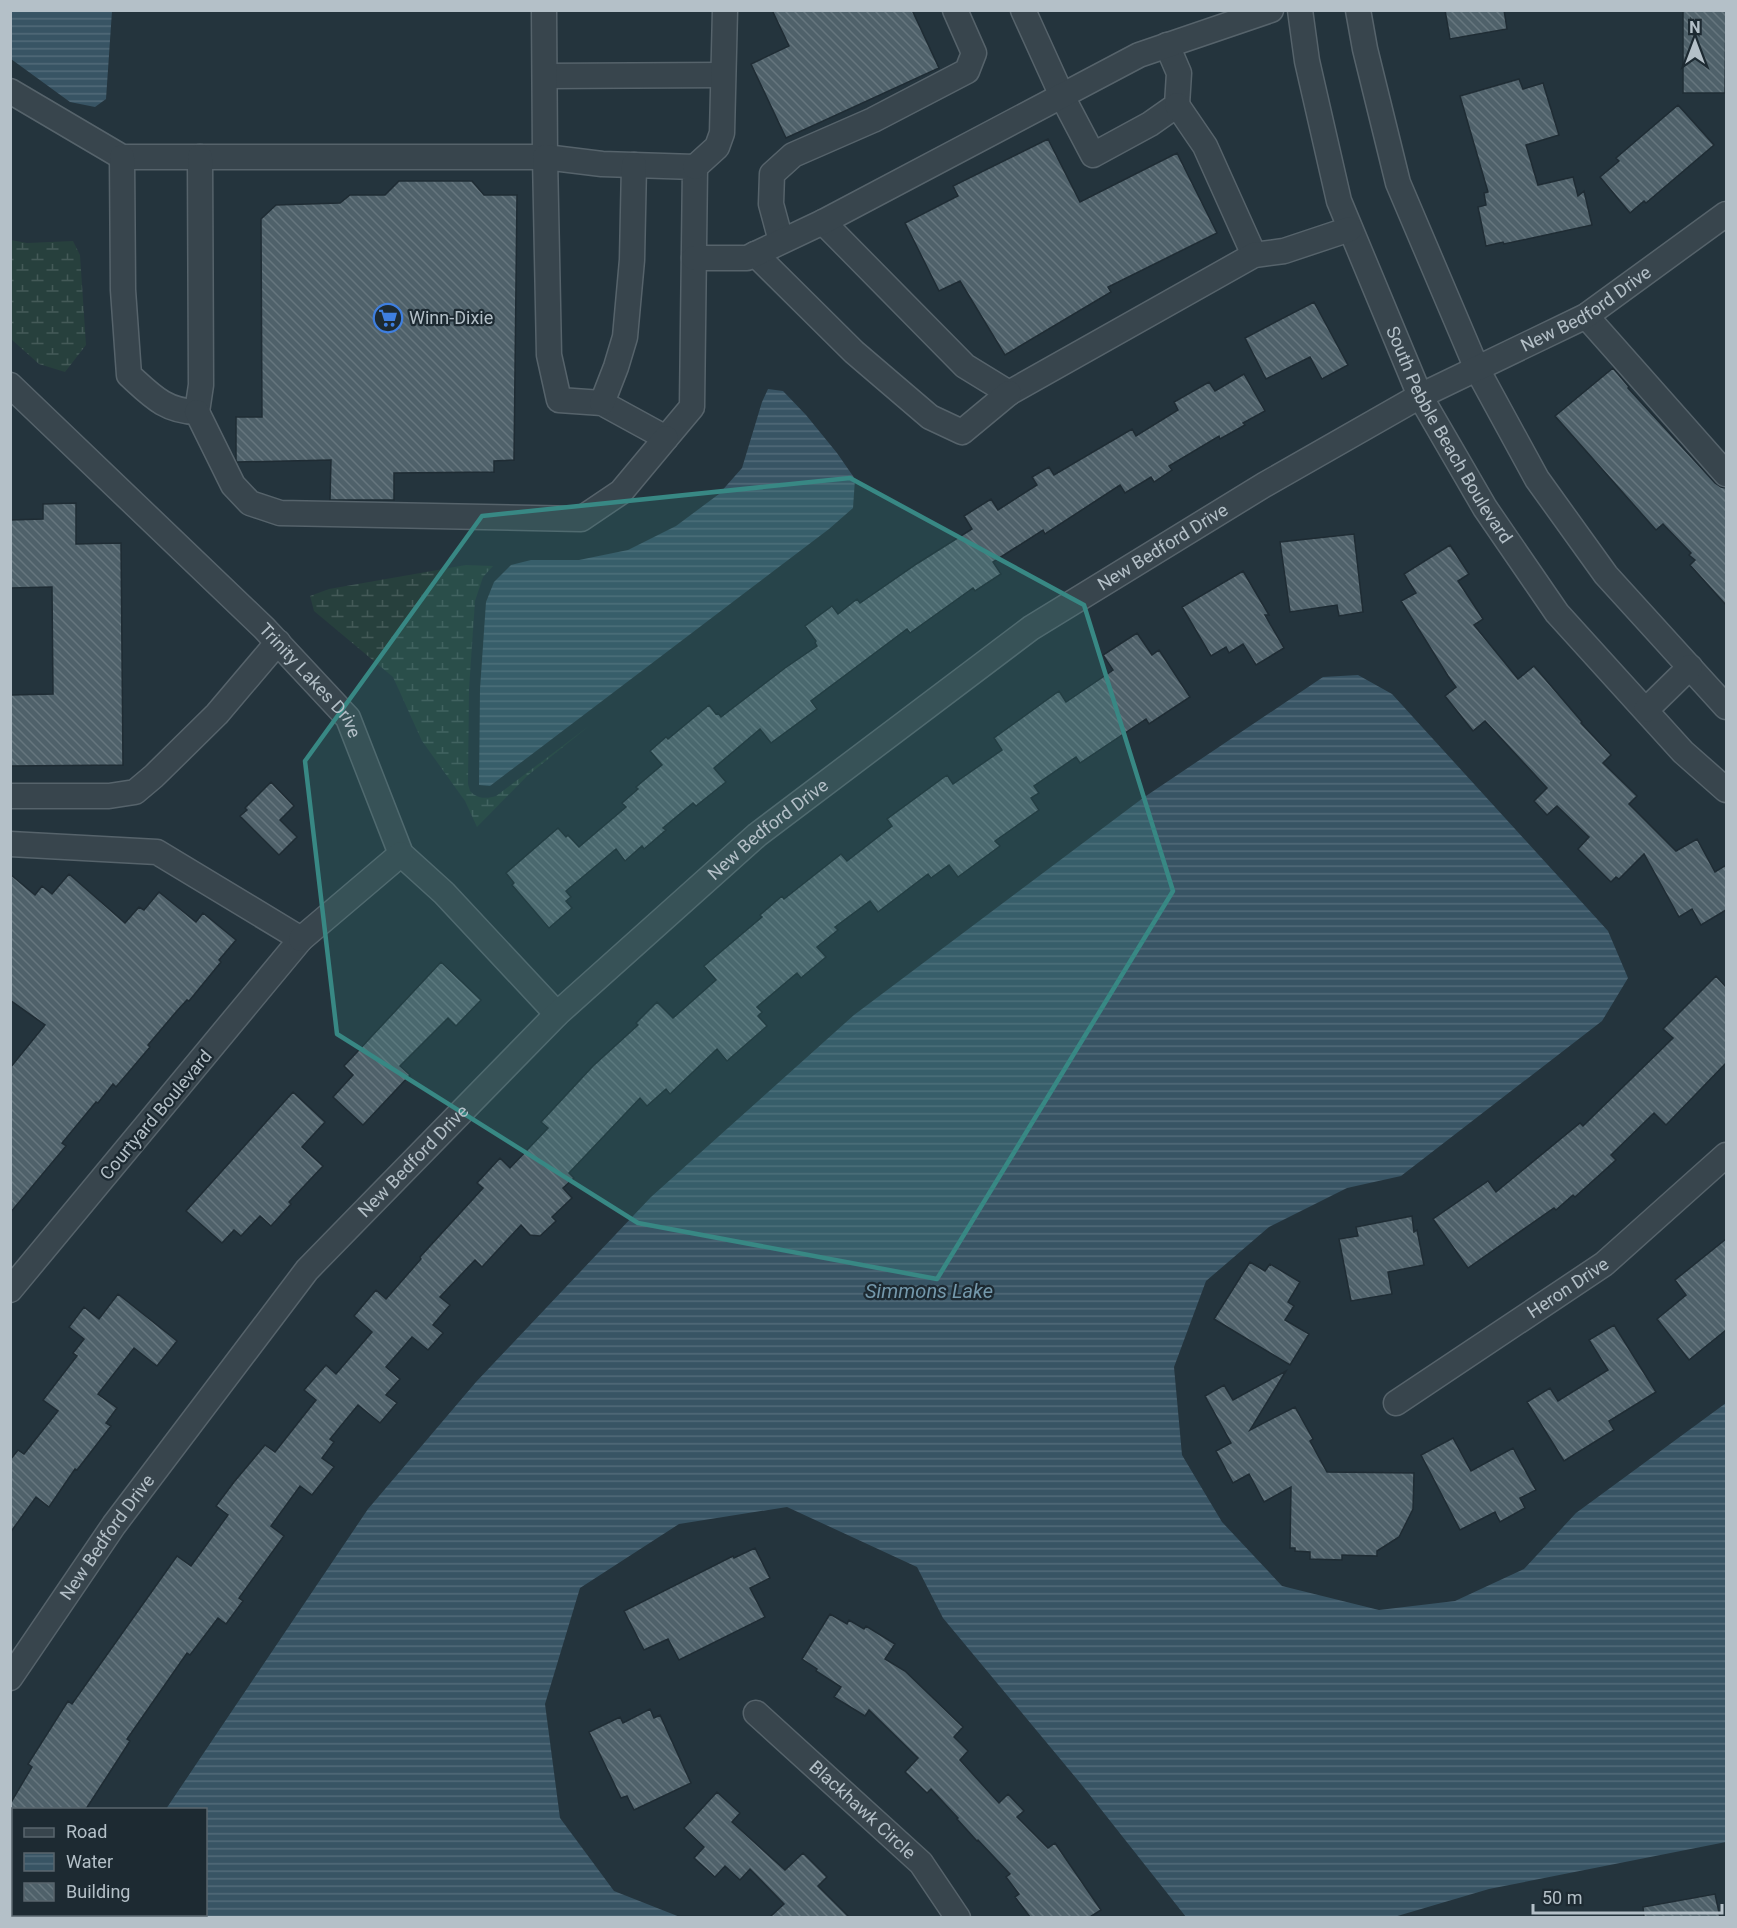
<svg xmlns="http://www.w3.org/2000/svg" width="1737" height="1928" viewBox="0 0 1737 1928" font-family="Roboto,sans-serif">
	<defs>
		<pattern id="wetland-marsh" width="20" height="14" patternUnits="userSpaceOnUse" patternTransform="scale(1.5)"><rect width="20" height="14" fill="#27403d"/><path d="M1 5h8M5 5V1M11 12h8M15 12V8" fill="none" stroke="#445a58"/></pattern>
		<pattern id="water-rules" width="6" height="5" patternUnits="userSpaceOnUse" patternTransform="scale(1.5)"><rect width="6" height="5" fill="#385464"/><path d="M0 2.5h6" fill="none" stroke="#526b79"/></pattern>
		<pattern id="building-back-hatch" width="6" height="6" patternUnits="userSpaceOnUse" patternTransform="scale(1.5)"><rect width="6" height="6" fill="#4f616a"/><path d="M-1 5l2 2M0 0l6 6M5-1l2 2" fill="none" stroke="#66767e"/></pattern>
	</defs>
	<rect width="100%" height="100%" fill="#24343d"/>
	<path fill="url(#wetland-marsh)" d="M 11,240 L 27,243 L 73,241 L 80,255 L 86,345 L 65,372 L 39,364 L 11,339 Z
		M 466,565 L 493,566 L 483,577 L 475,601 L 469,689 L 468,784 L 470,791 C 477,799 487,799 496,796 L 589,726 L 527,776 L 477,827 L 465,801 L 422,741 L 393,677 L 314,611 L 310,596 L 329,589 Z"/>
	<path fill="url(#water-rules)" d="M 11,10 L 112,11 L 106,99 L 95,107 L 70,102 L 11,59 Z
		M 768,389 L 783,391 L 806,415 L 837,453 L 855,479 L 853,508 L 829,529 L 490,786 L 479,785 L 480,689 L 486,602 L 494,582 L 511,565 L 531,560 L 579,560 L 628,550 L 676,526 L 719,494 L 742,468 L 762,402 Z
		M 1358,675 L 1392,694 L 1608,931 L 1628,978 L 1602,1021 L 1401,1176 L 1347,1188 L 1269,1227 L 1206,1281 L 1174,1367 L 1182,1455 L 1222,1522 L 1282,1586 L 1379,1610 L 1455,1601 L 1524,1569 L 1576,1513 L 1726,1403 L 1726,1842 L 1489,1889 L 1394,1917 L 1186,1917 L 1081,1784 L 943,1618 L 917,1567 L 787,1507 L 679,1524 L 580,1588 L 545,1704 L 560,1818 L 614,1891 L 680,1917 L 95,1917 L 97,1914 L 206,1914 L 206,1810 L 166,1809 L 368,1509 L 476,1382 L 651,1197 L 854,1015 L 1143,798 L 1323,677 Z"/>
	<path fill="url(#building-back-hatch)" stroke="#1f2c34" stroke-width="1.5" d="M 772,10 L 912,10 L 939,68 L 786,138 L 751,64 L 789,46 Z
		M 1445,10 L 1504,10 L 1507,29 L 1450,39 Z
		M 1683,10 L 1726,10 L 1725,93 L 1683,93 Z
		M 1519,79 L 1523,89 L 1543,83 L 1559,135 L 1526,145 L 1538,185 L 1573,177 L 1578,196 L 1584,191 L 1592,225 L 1504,244 L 1503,242 L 1486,246 L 1478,207 L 1486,205 L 1484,193 L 1488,192 L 1460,96 Z
		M 1678,105 L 1714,145 L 1646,203 L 1644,201 L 1630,213 L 1600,177 L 1619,161 L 1616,158 Z
		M 1048,139 L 1080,202 L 1177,153 L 1217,233 L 1108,287 L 1111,292 L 1005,355 L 960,281 L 939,291 L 905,223 L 958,196 L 953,186 Z
		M 399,181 L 472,181 L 484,195 L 517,195 L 514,460 L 494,461 L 494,472 L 394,473 L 394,500 L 330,500 L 331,460 L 237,462 L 236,460 L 236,417 L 262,417 L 261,219 L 276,205 L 340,203 L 350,195 L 385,195 Z
		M 1314,302 L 1348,365 L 1322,379 L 1310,357 L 1266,379 L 1245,338 Z
		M 1613,368 L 1629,387 L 1628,388 L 1715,483 L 1721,487 L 1726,488 L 1726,605 L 1690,565 L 1695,560 L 1689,555 L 1691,553 L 1663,524 L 1656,530 L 1555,416 Z
		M 1244,374 L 1265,411 L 1243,423 L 1245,425 L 1220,439 L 1219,436 L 1169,466 L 1172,470 L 1154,482 L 1151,477 L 1125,493 L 1120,485 L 1045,534 L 1043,530 L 993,562 L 1001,574 L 975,591 L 973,588 L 910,633 L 907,629 L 811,701 L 817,709 L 771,743 L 760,729 L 714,768 L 726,782 L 696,806 L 693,803 L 663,828 L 666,830 L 644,849 L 642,846 L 625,861 L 616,849 L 566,891 L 571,897 L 566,901 L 572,908 L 549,928 L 512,885 L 514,883 L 506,873 L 558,828 L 566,837 L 568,835 L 579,847 L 626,807 L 622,803 L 638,789 L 636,787 L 662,765 L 650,751 L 666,737 L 668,739 L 709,705 L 716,714 L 718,713 L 721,717 L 785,668 L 817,646 L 815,643 L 816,641 L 805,626 L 832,606 L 838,614 L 857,599 L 860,603 L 918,563 L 972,529 L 964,516 L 991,499 L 998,510 L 1037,485 L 1032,477 L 1049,467 L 1054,475 L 1132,429 L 1136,436 L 1178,410 L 1174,402 L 1209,382 L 1215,391 Z
		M 76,503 L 76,544 L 121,543 L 123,765 L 10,766 L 10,695 L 53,694 L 52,587 L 10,588 L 10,520 L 43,519 L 43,504 Z
		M 1354,534 L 1363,612 L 1339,616 L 1337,605 L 1290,612 L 1280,542 Z
		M 1450,545 L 1469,574 L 1458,581 L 1483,619 L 1474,625 L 1518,679 L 1534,666 L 1582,722 L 1581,723 L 1611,755 L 1603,763 L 1637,796 L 1629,804 L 1676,851 L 1697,839 L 1715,872 L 1726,865 L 1726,910 L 1701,925 L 1692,909 L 1679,917 L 1644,854 L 1619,879 L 1616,877 L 1611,882 L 1578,849 L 1589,837 L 1557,806 L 1547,815 L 1534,801 L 1547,788 L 1485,721 L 1473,731 L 1445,696 L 1456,687 L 1448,676 L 1401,601 L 1416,593 L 1404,574 Z
		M 1243,571 L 1269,615 L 1265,615 L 1284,648 L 1256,665 L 1243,644 L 1229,653 L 1226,647 L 1211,656 L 1182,607 Z
		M 1137,633 L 1152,655 L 1159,650 L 1190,697 L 1149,724 L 1146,719 L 1080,763 L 1076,757 L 1034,786 L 1039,793 L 1031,798 L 1039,810 L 995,841 L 1000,846 L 958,877 L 949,865 L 931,878 L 928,874 L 878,912 L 870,901 L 835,927 L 838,930 L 817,947 L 826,957 L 801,978 L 797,973 L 757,1007 L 762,1012 L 758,1016 L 767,1026 L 727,1061 L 717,1049 L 670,1094 L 666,1089 L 647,1106 L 640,1098 L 569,1173 L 574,1178 L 563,1188 L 572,1198 L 552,1217 L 556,1221 L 540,1236 L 530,1235 L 521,1225 L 482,1267 L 475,1260 L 440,1297 L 450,1305 L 433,1325 L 443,1333 L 428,1350 L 412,1337 L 386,1367 L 400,1379 L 386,1395 L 397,1403 L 380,1423 L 358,1405 L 330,1439 L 334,1442 L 322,1458 L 334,1467 L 312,1495 L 300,1486 L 271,1526 L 284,1536 L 239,1598 L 243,1601 L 226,1624 L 218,1618 L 190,1655 L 187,1653 L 127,1739 L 130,1741 L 86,1809 L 10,1809 L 10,1804 L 32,1767 L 28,1764 L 68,1701 L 72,1704 L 177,1556 L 191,1566 L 228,1515 L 216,1506 L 234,1482 L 265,1445 L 275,1452 L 316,1400 L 304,1390 L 326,1365 L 336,1374 L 372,1332 L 354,1316 L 376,1290 L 386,1299 L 421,1259 L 420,1257 L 483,1188 L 477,1183 L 500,1158 L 510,1168 L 548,1128 L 541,1122 L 593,1066 L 638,1025 L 636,1023 L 657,1002 L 673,1018 L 716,980 L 704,966 L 762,917 L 760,915 L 782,896 L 784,899 L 841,854 L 847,861 L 892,826 L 887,819 L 947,775 L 953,784 L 1002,750 L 994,738 L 1059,691 L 1066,702 L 1113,670 L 1103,655 Z
		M 271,782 L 294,806 L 280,820 L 297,837 L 279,855 L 240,816 L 247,810 L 245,808 Z
		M 10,874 L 35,895 L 42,886 L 52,894 L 69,874 L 125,923 L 139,907 L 144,910 L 159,892 L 196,922 L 203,913 L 236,940 L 219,960 L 221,962 L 189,1001 L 187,1000 L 176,1012 L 148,1045 L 150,1047 L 116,1087 L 113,1084 L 98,1103 L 96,1102 L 62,1143 L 66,1146 L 10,1213 L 10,1068 L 45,1025 L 10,1000 Z
		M 441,962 L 481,1000 L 456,1026 L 448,1018 L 400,1066 L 410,1075 L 363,1125 L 333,1097 L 353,1075 L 344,1066 Z
		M 1716,976 L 1726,987 L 1726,1063 L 1666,1125 L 1654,1113 L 1611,1155 L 1616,1160 L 1575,1197 L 1573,1195 L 1556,1210 L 1554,1208 L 1468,1268 L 1433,1219 L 1488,1181 L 1496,1192 L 1580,1123 L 1583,1126 L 1673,1038 L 1663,1029 Z
		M 293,1092 L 325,1122 L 302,1147 L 323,1166 L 289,1202 L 291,1204 L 271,1226 L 260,1216 L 241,1236 L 234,1230 L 222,1243 L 186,1211 Z
		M 1412,1216 L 1414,1232 L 1417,1230 L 1424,1265 L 1388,1272 L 1392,1294 L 1351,1301 L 1339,1239 L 1358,1236 L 1356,1227 Z
		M 1726,1239 L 1726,1330 L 1689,1360 L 1657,1319 L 1686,1295 L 1675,1280 Z
		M 1250,1262 L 1265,1271 L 1270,1264 L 1300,1282 L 1288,1302 L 1294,1306 L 1285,1320 L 1309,1334 L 1290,1365 L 1214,1319 Z
		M 118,1294 L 177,1341 L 157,1366 L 134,1348 L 98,1394 L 117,1408 L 106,1423 L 111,1426 L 77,1470 L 75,1469 L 49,1507 L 36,1497 L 10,1533 L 10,1460 L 18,1450 L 24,1454 L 58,1411 L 43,1400 L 77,1356 L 73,1353 L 84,1339 L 69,1327 L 84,1307 L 99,1319 Z
		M 1614,1325 L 1656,1392 L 1609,1421 L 1614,1430 L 1564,1461 L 1527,1402 L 1550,1388 L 1558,1401 L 1608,1370 L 1589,1340 Z
		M 1286,1371 L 1250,1430 L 1295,1407 L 1313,1439 L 1310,1441 L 1327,1472 L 1414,1473 L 1413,1509 L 1399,1537 L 1377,1551 L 1377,1556 L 1342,1555 L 1342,1560 L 1310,1559 L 1310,1552 L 1295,1551 L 1295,1548 L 1290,1548 L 1291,1487 L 1264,1502 L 1249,1474 L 1233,1483 L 1216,1451 L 1231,1443 L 1205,1396 L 1224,1385 L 1233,1400 Z
		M 1453,1438 L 1471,1471 L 1513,1448 L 1536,1490 L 1520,1498 L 1525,1508 L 1500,1522 L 1495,1512 L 1460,1530 L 1421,1455 Z
		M 755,1548 L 770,1578 L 750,1588 L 765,1617 L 679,1660 L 668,1639 L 644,1650 L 624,1611 L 733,1556 L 734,1558 Z
		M 830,1614 L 847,1624 L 849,1620 L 864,1629 L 866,1626 L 895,1644 L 885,1659 L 905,1671 L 963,1727 L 954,1737 L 968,1751 L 960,1760 L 999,1803 L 1008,1794 L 1024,1811 L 1017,1817 L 1048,1848 L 1055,1843 L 1101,1910 L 1090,1917 L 1030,1917 L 1015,1897 L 1019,1894 L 1006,1877 L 1010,1874 L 978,1840 L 977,1841 L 957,1819 L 958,1818 L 931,1789 L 927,1793 L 905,1772 L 918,1758 L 869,1710 L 865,1716 L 834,1697 L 841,1687 L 816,1671 L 817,1669 L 802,1659 Z
		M 650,1709 L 654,1718 L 660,1715 L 691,1783 L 634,1810 L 627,1796 L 621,1798 L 589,1732 L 620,1717 L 623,1723 Z
		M 717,1792 L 740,1813 L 732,1822 L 785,1870 L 803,1853 L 827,1877 L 818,1886 L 849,1917 L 770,1917 L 784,1904 L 750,1869 L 740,1880 L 725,1866 L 715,1877 L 694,1858 L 704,1847 L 684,1828 Z
		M 1715,1894 L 1720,1917 L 1644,1917 L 1643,1907 Z"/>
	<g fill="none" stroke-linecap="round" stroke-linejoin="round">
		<g stroke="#56636b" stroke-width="27">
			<g id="minor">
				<path d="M 1023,10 L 1062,96 L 1093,155 L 1150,124 L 1177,105 L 1179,73 L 1167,45"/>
				<path id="s1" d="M 1300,10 L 1307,61 L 1339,201 L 1420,396 L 1485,508 L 1557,613 L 1683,752 L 1726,790"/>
				<path d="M 1358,10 L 1365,49 L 1398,183 L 1477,369 L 1537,479 L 1606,575 L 1726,707"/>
				<path d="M 545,76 L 722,75"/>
				<path d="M 10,91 L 122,157 L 545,157 L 544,10"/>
				<path d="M 1177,105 L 1205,146 L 1254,255"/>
				<path d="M 122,157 L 123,290 L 129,375 C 152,396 165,411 197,412 L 201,385 L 200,157"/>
				<path d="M 545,157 L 602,164 L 695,167 L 692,407 L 666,438 L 602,403 L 559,400 L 549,355 Z"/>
				<path d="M 695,167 L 717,147 L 722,133 L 725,10"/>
				<path d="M 823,222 L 965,366 L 1009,393 L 1254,255 L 1284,251 L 1350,229"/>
				<path d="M 781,241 L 771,204 L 772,174 L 793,155 L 873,120 L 967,71 L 974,53 L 955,10"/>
				<path d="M 755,254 L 854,352 L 930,417 L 962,432 L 1009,393"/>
				<path d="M 694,258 L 747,258 L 823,222 L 1139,55 L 1271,10"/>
				<path d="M 1586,316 L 1726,474"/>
				<path id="s2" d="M 10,385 L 264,628 L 348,718 L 401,854 L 444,893 L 557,1014"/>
				<path d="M 602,403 L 616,367 L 625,337 L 632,260 L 634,165"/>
				<path d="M 197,412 L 233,485 L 250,503 L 280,513 L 581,519 L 621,492 L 666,438"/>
				<path d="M 1646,710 L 1690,667"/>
				<path d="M 10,796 L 109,796 L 135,792 L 154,776 L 217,714 L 278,642"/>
				<path d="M 10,844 L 157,852 L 301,939 L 10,1290"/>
				<path d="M 301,939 L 401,854"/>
				<path id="s3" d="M 1396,1403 L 1604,1264 L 1726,1155"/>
				<path id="s4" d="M 10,1678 L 114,1525 L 307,1270 L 557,1014 L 757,835 L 1031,628 L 1264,485 L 1420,396 L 1586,316 L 1726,214"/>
				<path id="s5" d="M 756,1713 L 921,1863 L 958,1918"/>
			</g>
		</g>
		<use href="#minor" stroke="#38454d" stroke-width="24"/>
	</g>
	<path fill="#388884" fill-opacity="0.2" stroke="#388884" stroke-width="4.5" stroke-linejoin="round" d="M 850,478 L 1084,605 L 1173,891 L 937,1279 L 638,1223 L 337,1034 L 305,761 L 482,516 Z"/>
	<defs>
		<g id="supermarket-ring" transform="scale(1.5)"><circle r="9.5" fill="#1d2a32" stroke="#3f7fe0" stroke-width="1.5"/><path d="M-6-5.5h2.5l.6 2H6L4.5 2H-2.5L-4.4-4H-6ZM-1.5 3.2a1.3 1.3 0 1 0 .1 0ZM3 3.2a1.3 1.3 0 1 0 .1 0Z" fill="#3f7fe0"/></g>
	</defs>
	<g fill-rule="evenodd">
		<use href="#supermarket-ring" x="388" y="318"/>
	</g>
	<g text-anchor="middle" stroke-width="4.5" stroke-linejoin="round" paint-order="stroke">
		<g font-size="18" fill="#b4c0c8" stroke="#1d2a32">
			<text dy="6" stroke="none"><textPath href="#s4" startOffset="2115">New Bedford Drive</textPath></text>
			<text dy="6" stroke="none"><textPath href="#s1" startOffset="454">South Pebble Beach Boulevard</textPath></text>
			<text dy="6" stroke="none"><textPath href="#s4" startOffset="1629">New Bedford Drive</textPath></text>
			<text dy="6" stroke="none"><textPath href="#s2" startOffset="422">Trinity Lakes Drive</textPath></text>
			<text dy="6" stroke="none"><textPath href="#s4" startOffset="1143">New Bedford Drive</textPath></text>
			<text transform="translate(156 1115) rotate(-50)" y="6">Courtyard Boulevard</text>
			<text dy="6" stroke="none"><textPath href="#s4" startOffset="657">New Bedford Drive</textPath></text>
			<text dy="6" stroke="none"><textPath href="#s3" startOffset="207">Heron Drive</textPath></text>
			<text dy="6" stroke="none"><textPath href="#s4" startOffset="171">New Bedford Drive</textPath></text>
			<text dy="6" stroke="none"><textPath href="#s5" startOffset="144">Blackhawk Circle</textPath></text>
		</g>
		<g font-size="18" fill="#b4c0c8" stroke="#1d2a32" text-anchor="start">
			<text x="409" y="324">Winn-Dixie</text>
		</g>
		<g font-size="20" font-style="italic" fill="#7498ab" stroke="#1d2a32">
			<text x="929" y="1298">Simmons Lake</text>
		</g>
	</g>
	<rect width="1737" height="1928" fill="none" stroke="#b4c0c8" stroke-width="24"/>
	<rect x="12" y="1808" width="195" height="108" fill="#1d2a32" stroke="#59666e" stroke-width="1.5"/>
	<rect x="24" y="1828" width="30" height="9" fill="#38454d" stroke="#59666e" stroke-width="1.5"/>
	<text x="66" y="1838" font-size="18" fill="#b4c0c8">Road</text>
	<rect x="24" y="1853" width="30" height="18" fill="url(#water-rules)" stroke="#59666e" stroke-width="1.5"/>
	<text x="66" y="1868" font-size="18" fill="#b4c0c8">Water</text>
	<rect x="24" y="1883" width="30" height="18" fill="url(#building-back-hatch)" stroke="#59666e" stroke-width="1.5"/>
	<text x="66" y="1898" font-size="18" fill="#b4c0c8">Building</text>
	<g transform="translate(1695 42)" stroke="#1d2a32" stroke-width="4.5" paint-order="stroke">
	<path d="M0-4.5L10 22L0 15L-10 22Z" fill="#b4c0c8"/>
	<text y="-9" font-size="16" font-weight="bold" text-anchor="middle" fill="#b4c0c8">N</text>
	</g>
	<path d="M1533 1904v9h189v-9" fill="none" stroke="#b4c0c8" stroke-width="3"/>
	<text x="1542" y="1904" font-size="18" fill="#b4c0c8" stroke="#1d2a32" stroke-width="4.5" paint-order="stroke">50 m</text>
</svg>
